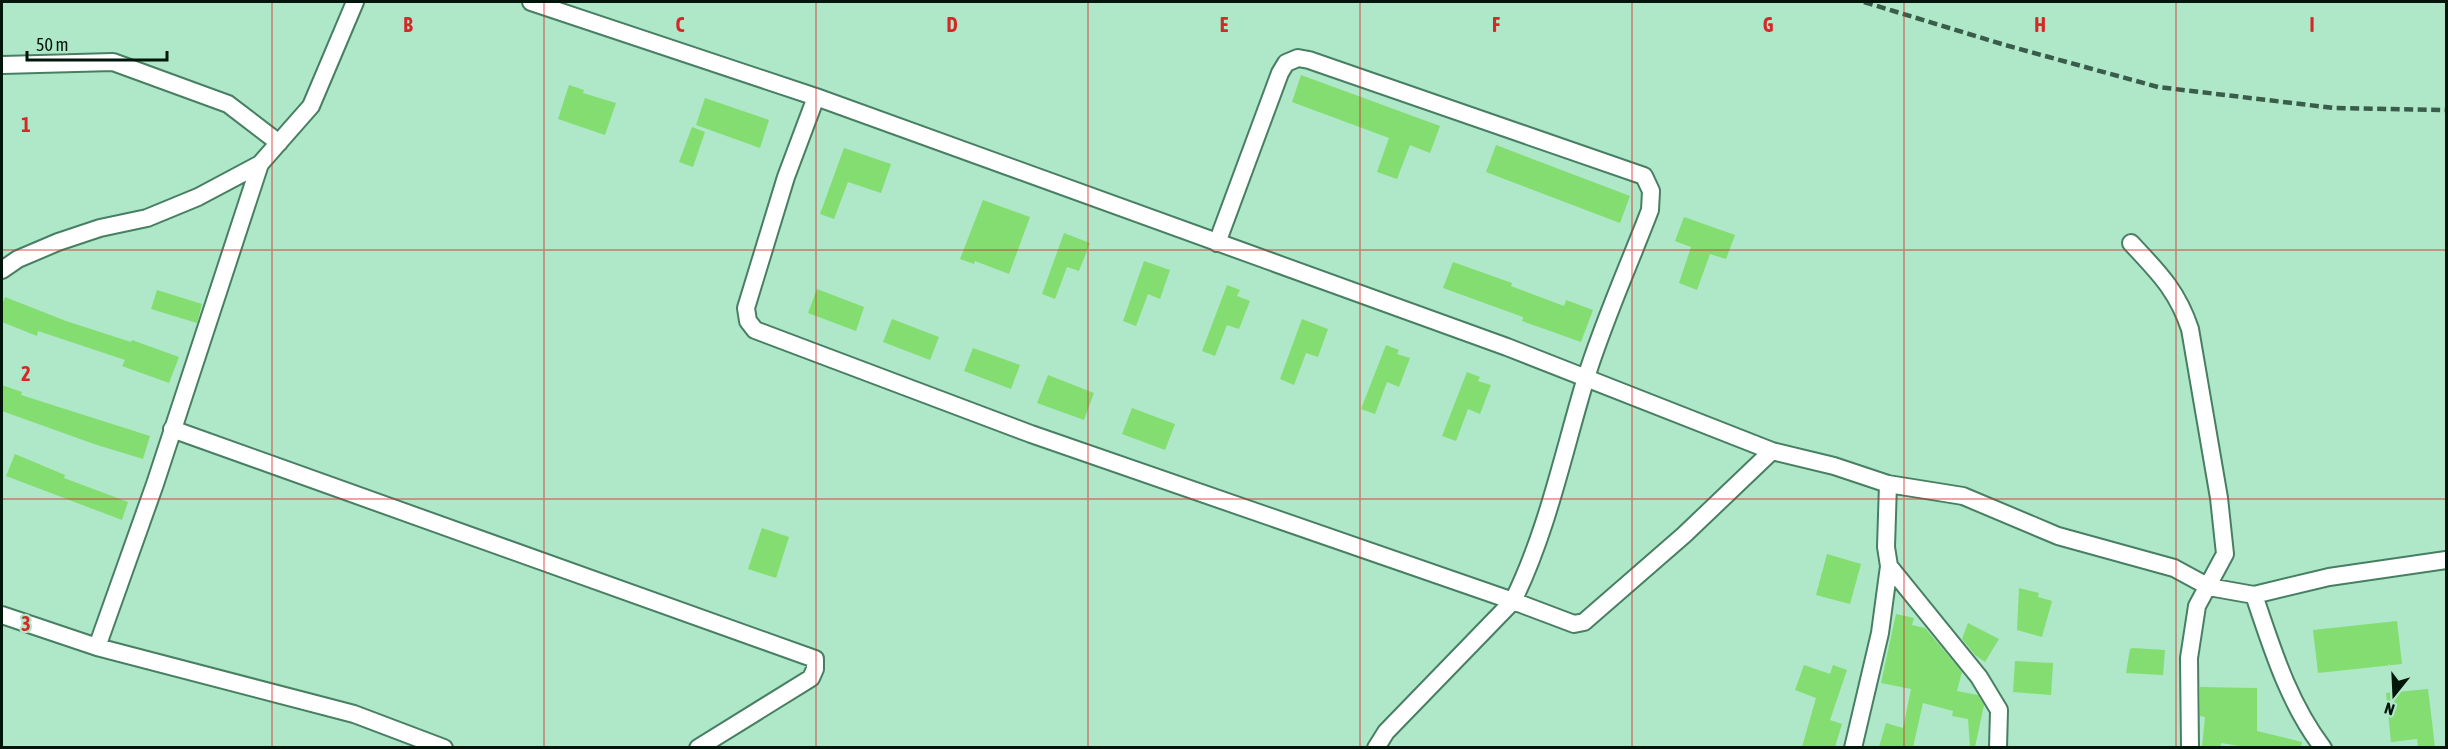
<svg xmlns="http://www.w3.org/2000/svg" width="2448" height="749" viewBox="0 0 2448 749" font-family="'Asap Condensed',sans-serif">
	<rect width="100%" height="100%" fill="#aee8c8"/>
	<path fill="#83dd70" d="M 1301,75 L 1440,126 L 1430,153 L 1410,145 L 1397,179 L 1377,172 L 1389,138 L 1292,102 Z
		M 569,85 L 584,90 L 583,93 L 616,103 L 605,135 L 558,119 Z
		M 705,98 L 769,120 L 760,148 L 696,125 Z
		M 692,127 L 705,132 L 693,167 L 679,162 Z
		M 1496,145 L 1630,196 L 1620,223 L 1486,172 Z
		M 844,148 L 891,164 L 881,193 L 848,182 L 834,219 L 820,214 Z
		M 983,200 L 1030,217 L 1009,274 L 975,261 L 974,264 L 960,259 Z
		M 1684,217 L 1735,235 L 1726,259 L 1710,254 L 1697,290 L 1679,283 L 1691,247 L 1675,241 Z
		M 1064,233 L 1090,243 L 1079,271 L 1067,267 L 1055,299 L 1042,294 Z
		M 1144,261 L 1170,270 L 1160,299 L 1148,294 L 1136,326 L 1123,321 Z
		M 1453,262 L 1512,283 L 1511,286 L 1564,306 L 1566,300 L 1593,310 L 1581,342 L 1522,321 L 1523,317 L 1443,288 Z
		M 1227,285 L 1240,290 L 1237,296 L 1250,301 L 1239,329 L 1227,325 L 1215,356 L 1202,351 Z
		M 817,289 L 864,307 L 856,331 L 808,313 Z
		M 157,290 L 202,304 L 197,323 L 151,309 Z
		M 5,297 L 66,321 L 131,342 L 132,340 L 179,357 L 169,383 L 122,366 L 125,360 L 38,331 L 37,336 L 2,322 L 2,305 Z
		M 892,319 L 939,337 L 930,360 L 883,342 Z
		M 1302,319 L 1328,329 L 1318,357 L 1306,353 L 1294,385 L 1280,379 Z
		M 1386,345 L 1399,350 L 1397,354 L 1410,358 L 1399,387 L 1387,382 L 1375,414 L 1361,409 Z
		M 973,348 L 1020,365 L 1011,389 L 964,371 Z
		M 1467,372 L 1480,377 L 1478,381 L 1491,385 L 1480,414 L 1468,409 L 1456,441 L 1442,436 Z
		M 1048,375 L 1094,393 L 1084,420 L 1037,403 Z
		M 2,385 L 22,392 L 21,395 L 150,436 L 143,459 L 94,444 L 2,411 Z
		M 1132,408 L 1175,424 L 1165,450 L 1122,434 Z
		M 15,454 L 65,475 L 64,478 L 128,502 L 122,520 L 6,476 Z
		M 762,528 L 789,537 L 776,578 L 748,569 Z
		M 1827,554 L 1861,564 L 1850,604 L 1816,595 Z
		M 2019,588 L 2039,593 L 2038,597 L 2052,601 L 2042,637 L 2017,630 Z
		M 1896,614 L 1914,618 L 1912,625 L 1925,628 L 1962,672 L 1957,691 L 1978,695 L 1984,705 L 1975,747 L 1970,747 L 1968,719 L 1952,716 L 1953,711 L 1923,703 L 1913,747 L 1879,747 L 1886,723 L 1903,728 L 1911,689 L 1881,683 Z
		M 2397,621 L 2402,664 L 2318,673 L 2313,630 Z
		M 1968,623 L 1999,639 L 1985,662 L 1975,655 L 1962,639 Z
		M 2133,648 L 2165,650 L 2163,675 L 2126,673 L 2130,649 Z
		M 2015,661 L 2053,663 L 2051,695 L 2013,692 Z
		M 1804,665 L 1830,674 L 1833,665 L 1847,670 L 1830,720 L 1842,724 L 1835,747 L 1802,747 L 1816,698 L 1795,690 Z
		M 2200,687 L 2257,688 L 2257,731 L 2302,742 L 2301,747 L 2246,747 L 2221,743 L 2221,747 L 2202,747 L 2205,717 L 2200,716 Z
		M 2428,689 L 2435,747 L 2418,747 L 2417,739 L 2391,742 L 2386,693 Z"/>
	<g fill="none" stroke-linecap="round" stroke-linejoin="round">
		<g stroke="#487f63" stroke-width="20">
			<path id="street" d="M 531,2 L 816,97 L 1507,347 L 1772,451 L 1834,466 L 1888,484 L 1963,496 L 2058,536 L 2174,568 L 2209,587 L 2254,595 L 2329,577 L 2446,560
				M 2,65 L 113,62 L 228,104 L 279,143
				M 816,97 L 786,177 L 746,308 L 748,321 L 755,330 L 1031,434 L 1513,601 C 1547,532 1563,454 1585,381 C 1602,325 1629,265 1650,210 L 1651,191 L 1644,176 L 1309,60 L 1298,58 L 1286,63 L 1280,73 L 1217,243
				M 2131,243 C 2158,272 2177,290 2190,329 L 2219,498 L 2225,554 L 2197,606 L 2189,658 L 2190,748
				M 2,270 L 18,259 L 58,242 L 100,228 L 147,218 L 198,197 L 260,164 L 311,106 L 355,2
				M 172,429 L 815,659 L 815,669 L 811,678 L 698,748
				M 1889,566 L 1979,677 L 1999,710 L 1998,748
				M 2254,595 C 2272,648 2288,702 2323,748
				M 2,615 L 97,647 L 354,714 L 444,748
				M 97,647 L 155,484 L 260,164
				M 1376,748 L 1386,732 L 1513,601 L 1574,624 L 1584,622 L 1684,535 L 1772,451
				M 1853,748 L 1880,633 L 1889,566 L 1886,547 L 1888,484"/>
		</g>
		<use href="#street" stroke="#fff" stroke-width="16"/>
		<path stroke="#3a5c4a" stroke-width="4.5" stroke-dasharray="9 4.5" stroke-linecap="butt" d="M 1864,2 L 2005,45 L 2158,87 L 2334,108 L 2446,110"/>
	</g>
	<path fill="none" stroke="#d62828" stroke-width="1.5" stroke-opacity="0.55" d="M 272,2 L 272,748M 544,2 L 544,748M 816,2 L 816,748M 1088,2 L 1088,748M 1360,2 L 1360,748M 1632,2 L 1632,748M 1904,2 L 1904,748M 2176,2 L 2176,748M 2,250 L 2446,250M 2,499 L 2446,499"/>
	<g font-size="20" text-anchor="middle" font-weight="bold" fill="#d62828" stroke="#aee8c8" stroke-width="4.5" stroke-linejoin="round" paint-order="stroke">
		<text x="408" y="32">B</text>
		<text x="680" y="32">C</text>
		<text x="952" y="32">D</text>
		<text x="1224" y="32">E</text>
		<text x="1496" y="32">F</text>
		<text x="1768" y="32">G</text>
		<text x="2040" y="32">H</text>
		<text x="2312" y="32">I</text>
		<text x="26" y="132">1</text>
		<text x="26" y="381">2</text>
		<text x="26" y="631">3</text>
	</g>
	<rect width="2448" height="749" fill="none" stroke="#01160b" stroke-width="6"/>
	<g transform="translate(2394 695) rotate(198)" stroke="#aee8c8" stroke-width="4.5" paint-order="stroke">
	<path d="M0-4.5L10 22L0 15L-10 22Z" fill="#01160b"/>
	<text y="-9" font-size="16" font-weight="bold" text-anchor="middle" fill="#01160b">N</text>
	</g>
	<path d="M27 51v9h140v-9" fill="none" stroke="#01160b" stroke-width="3"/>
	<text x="36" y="51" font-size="18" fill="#01160b" stroke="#aee8c8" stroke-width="4.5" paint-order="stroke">50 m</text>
</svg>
